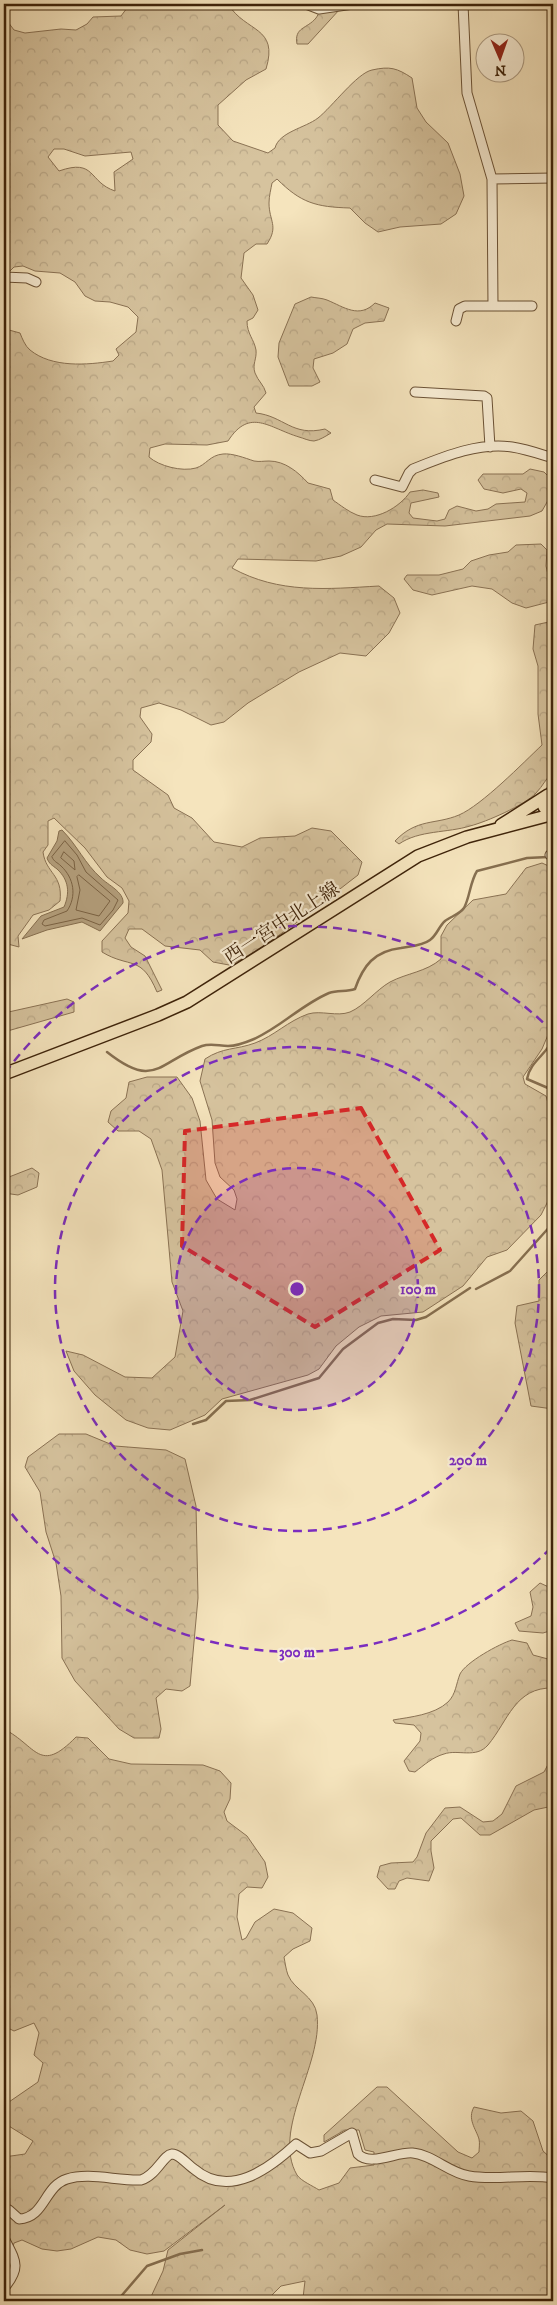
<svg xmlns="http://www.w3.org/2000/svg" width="557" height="2305" viewBox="0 0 557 2305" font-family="'IM FELL DW Pica','Noto Serif JP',serif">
	<defs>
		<pattern id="forest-crowns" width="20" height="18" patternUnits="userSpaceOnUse" patternTransform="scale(1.25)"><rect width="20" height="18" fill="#d6c39e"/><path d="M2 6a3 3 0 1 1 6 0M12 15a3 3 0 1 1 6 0" fill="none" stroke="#b9a787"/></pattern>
	</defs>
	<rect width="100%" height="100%" fill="#f5e4bd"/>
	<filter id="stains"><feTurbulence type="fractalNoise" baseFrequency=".004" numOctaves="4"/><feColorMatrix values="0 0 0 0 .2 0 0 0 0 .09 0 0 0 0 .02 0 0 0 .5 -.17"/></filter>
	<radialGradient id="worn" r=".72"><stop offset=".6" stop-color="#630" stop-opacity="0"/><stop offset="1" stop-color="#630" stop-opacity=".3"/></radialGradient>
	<path fill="url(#forest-crowns)" stroke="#8a7254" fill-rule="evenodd" d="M 130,4 L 228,4 C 246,33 279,26 266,69 L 246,80 L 218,105 L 218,125 L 233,141 L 268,153 L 275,148 C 279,132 305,128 318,118 C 332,107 357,73 372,70 C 390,66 397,68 412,78 L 417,108 L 426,122 L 448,143 L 460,174 L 464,196 L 456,214 L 441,224 L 400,227 L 378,232 L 365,223 L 350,208 C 316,207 301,203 277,179 L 272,183 C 271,189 269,196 269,203 C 269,221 279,226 267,244 L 256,244 L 244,253 L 241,278 L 253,295 L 258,310 L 253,318 L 247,321 C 247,334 254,339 256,350 C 257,359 252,364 255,373 C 258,381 264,385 266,393 L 254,407 L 256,413 C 284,416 292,437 325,429 L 331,433 C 326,436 320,440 314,441 C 309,441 303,438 299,437 C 269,428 250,407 228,441 L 207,445 L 165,444 L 150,448 L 149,457 C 159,466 182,472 196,468 C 206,465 210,455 223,454 C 232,453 245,458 254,461 C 260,462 263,461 269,461 C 285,461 298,472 308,483 L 330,489 L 333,500 C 340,505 349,512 357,515 C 375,522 400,507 410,492 L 423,490 L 438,493 L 439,497 L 411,503 L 409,513 L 413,518 L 437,521 L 445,519 L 449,510 L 457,506 L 476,511 L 488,509 L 496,504 L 525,502 L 527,493 L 521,489 L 503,493 L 484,489 L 478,480 L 483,474 L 523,474 L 530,469 L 544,472 L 552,480 L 551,495 L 542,511 L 530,516 L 445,526 L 387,524 L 376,530 L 361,547 L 341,556 L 316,561 L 238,559 L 232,568 C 279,594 327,589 379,586 L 394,598 L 400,613 L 389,633 L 366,656 L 340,653 L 299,672 L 248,703 L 224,722 L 211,725 L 181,710 L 159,703 L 141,708 L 140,717 L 152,734 L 151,742 L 133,760 L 133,770 L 168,795 L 174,808 L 192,818 L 214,842 L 242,847 L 260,838 L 295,836 L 312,828 L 331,831 L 362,862 L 358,875 L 296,923 L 251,955 L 229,965 L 213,962 L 200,950 L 165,946 L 142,929 L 129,929 L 125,938 L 131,947 L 145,956 L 162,990 L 157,992 C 141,954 130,969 102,952 L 102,941 L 128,913 L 129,901 L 122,888 L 107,877 L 85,848 L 54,818 L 48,821 L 48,845 L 43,852 C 46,874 63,874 60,901 L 49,910 L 33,915 L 18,936 L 19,947 L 4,943 L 4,288 C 10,299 11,314 7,326 L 9,330 L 20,333 C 22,338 25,346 30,350 C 52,368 87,365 113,361 L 119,355 L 116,349 L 136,332 L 138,317 L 128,307 L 110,302 L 95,301 L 85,296 L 75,282 L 60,273 L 35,271 L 23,266 L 14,267 L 7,274 L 4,273 L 4,6 L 7,12 L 8,22 L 14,30 L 25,33 L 61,29 L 76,30 L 87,24 L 93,17 L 121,16 ZM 54,149 L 64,149 L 85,156 L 131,152 L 133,159 L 114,172 L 115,191 C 88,182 96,158 59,171 L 48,157 Z
		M 322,4 L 340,4 L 340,9 L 308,44 L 297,44 C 294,27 307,29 316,18 C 320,13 318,8 322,4 Z
		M 311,297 C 316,298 322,298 327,300 C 344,307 359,319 375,303 L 389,308 L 384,321 L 365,323 L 353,329 L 347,344 L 333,353 L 314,359 L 313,368 L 320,382 L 312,386 L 289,386 L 278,357 L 279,343 L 295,304 Z
		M 541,544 L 547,550 L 546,566 L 553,596 L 549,602 L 526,608 L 512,603 L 492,589 L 472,586 L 432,595 L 413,590 L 404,579 L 407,575 L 439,575 L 463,569 L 471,561 L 489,555 L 508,552 L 516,545 Z
		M 553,621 L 553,772 C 546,778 543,786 536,793 C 525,805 486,822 470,826 C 448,833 419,830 399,844 L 395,841 C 417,818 435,825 459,815 C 482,805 523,763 542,745 L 538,714 L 538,666 L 533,649 L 535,625 Z
		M 542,863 L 553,868 L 553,870 L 551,896 L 553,1023 L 542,1049 L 523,1077 L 525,1084 L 546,1096 L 552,1117 L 549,1153 L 550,1186 L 548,1201 L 541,1215 L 507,1250 L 487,1257 L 463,1286 L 423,1312 L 381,1316 L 359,1327 L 336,1346 L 319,1369 L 308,1375 L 222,1399 L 205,1415 L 170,1430 L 148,1428 L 126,1420 L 95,1395 L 74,1371 L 66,1351 L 83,1355 L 125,1377 L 152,1378 L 175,1357 L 183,1311 L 172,1282 L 162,1170 L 151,1139 L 139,1131 L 118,1131 L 108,1122 L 111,1111 L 126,1098 L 129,1082 L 147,1077 L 177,1077 L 192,1098 L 200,1121 L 206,1180 L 217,1199 L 235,1210 L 237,1199 L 234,1190 L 220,1177 L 215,1163 L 212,1120 L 200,1081 L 205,1059 C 223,1047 236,1050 255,1043 C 274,1036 288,1021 308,1014 C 321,1010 337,1017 350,1012 C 364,1006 376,990 390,982 C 407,973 426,972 441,959 L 441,936 L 447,925 L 473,900 L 506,894 L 526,868 Z
		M 67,999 L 74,1002 L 74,1012 L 4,1032 L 4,1013 Z
		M 32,1168 L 39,1173 L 37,1187 L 18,1195 L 4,1193 L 4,1175 L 9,1177 Z
		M 553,1266 L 553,1409 L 531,1406 L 515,1323 L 517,1306 L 539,1301 L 539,1280 Z
		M 59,1434 L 86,1434 L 115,1446 L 166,1450 L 185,1459 L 196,1506 L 198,1598 L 190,1686 L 182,1691 L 166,1689 L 156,1698 L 161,1729 L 159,1738 L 134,1738 L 119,1729 L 75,1681 L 62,1658 L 61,1596 L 56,1563 L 46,1532 L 40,1492 L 25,1467 L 28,1457 Z
		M 540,1583 L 553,1589 L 553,1630 L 543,1633 L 519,1631 L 515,1623 L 531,1616 L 533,1607 L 530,1592 Z
		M 512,1640 L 527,1643 L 533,1655 L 548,1659 L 553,1658 L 553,1688 C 515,1687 508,1721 488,1745 C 476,1759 458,1749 444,1754 C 433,1757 424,1765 415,1772 L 409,1771 L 404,1761 L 420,1741 L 421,1733 L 414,1725 L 395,1723 L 393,1720 C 410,1717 434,1715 448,1702 C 456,1694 456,1684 460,1674 C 466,1662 499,1644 512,1640 Z
		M 4,1729 C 37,1746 39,1775 76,1737 L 88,1738 L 109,1759 L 131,1764 L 203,1765 L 220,1771 L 231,1783 L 230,1799 L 224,1812 L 227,1821 L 247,1836 L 265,1862 L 268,1877 L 262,1888 L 247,1887 L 239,1894 L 237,1917 L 242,1940 L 246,1938 L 255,1922 L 274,1909 L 293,1913 L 312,1928 L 310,1941 L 293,1949 L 284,1957 C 285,1962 286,1970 288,1975 C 294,1990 315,1996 317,2015 C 323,2065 271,2130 297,2175 C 301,2181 313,2186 319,2190 L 339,2183 L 350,2168 L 374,2165 L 374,2152 L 365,2150 L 359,2130 L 345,2130 L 324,2142 L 324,2135 L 377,2087 L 387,2087 L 458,2152 L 472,2158 L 479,2152 C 479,2149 480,2143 479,2139 C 476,2129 467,2119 474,2107 L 501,2113 L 521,2111 L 533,2121 L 543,2151 L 553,2160 L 553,2301 L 299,2301 L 303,2298 L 305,2281 L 281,2286 L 266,2301 L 149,2301 L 163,2271 L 168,2250 L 225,2205 L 164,2251 L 147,2254 L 130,2250 L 116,2240 L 98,2237 L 71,2249 L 57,2251 L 42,2249 L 22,2240 L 14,2243 L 7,2269 L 4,2272 L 4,2157 L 25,2154 L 33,2141 L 4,2123 L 6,2104 L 38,2082 L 43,2063 L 34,2055 L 39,2033 L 34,2023 L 14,2031 L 4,2026 Z
		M 553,1755 L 553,1806 L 534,1810 L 490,1835 L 480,1835 L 461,1818 L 453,1819 L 431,1841 L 431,1851 L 434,1868 L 429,1881 L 407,1878 L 399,1881 L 395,1889 L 388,1889 L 377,1877 L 380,1866 L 391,1863 L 413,1862 L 417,1857 L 426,1833 L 445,1808 L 460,1807 L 483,1822 L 493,1821 L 502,1814 L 516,1786 L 544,1772 Z"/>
	<path fill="#b6a280" stroke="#866f50" d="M 62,830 C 77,845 85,864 101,878 C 108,885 124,892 123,903 L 100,931 L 82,922 L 47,930 L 22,939 L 41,916 L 64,907 C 70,893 69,880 57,869 C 52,865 49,864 47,858 L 57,841 L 59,831 Z"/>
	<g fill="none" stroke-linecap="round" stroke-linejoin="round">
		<path stroke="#7a6244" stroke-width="1" d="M 65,841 L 77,855 L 86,872 L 118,900 L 113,910 L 100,925 L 82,918 L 45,926 L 42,924 L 44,920 L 67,911 C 77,896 74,878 61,866 C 57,862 54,862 52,857 Z
			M 64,852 L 74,861 L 75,870 L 61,858 Z
			M 79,875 L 110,901 L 99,916 L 76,910 L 80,890 L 77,877 Z"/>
		<path stroke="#866f50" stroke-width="2.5" d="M 553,839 L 553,863
			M 553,1038 C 548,1054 530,1061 527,1079 L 548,1088 L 553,1099
			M 107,1052 C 155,1090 158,1062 202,1046 C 211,1043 219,1046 228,1046 C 236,1046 247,1042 254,1039 C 281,1027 301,1005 329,993 C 338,990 346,992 355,989 C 363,966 374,951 401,948 C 411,946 422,946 430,940 C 437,935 439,926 445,921 C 450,917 460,914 464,908 C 470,897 470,882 477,871 L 527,858 L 548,857
			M 476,1289 L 510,1271 L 553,1223
			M 193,1424 L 206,1420 L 226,1401 L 250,1400 L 319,1378 L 343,1349 L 378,1323 L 393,1319 L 416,1320 L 426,1317 L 470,1288
			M 117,2301 L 147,2266 L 180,2254 L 202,2250"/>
		<g stroke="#6b5236" stroke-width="11">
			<path id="minor" d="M 306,4 L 319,9 L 353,4
				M 463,4 L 467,93 L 492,179 L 493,306
				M 492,179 L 553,178
				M 4,277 L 27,278 L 36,282
				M 456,321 L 459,309 L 465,306 L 532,306
				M 415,392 L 484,396 L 487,398 L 490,447
				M 375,480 L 402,487 L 409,473 L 413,469 C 443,457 478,442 512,447 C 526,449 540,454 553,458
				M 550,855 L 553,856
				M 4,2210 L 9,2210 L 19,2219 C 45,2218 44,2186 67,2179 C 89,2172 117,2181 141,2180 C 157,2175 163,2155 172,2154 C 179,2154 188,2165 194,2169 C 229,2199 269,2169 296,2144 L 310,2153 L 321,2151 L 352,2133 L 358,2154 C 370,2167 398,2151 413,2153 C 433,2155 449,2173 469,2176 C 497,2181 525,2173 553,2178
				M 4,2238 C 15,2260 22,2267 4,2288"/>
		</g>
		<g stroke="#3d2209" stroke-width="14">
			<path id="major" d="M 501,825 L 548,795
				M 4,1074 L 158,1015 L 187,1002 L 418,856 L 467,837 L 550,815 L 544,807 L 545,800 L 553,791"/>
		</g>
		<use href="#minor" stroke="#f8edd4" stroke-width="9"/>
		<use href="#major" stroke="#f5e4bd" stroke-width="11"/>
	</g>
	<path fill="#d62828" fill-opacity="0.2" stroke="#d62828" stroke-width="4" stroke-dasharray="10 6" stroke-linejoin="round" d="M 361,1108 L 440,1250 L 315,1327 L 182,1246 L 185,1131 Z"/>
	<circle cx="297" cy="1289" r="121" fill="#7b2cbf" fill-opacity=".12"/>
	<g fill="none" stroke="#7b2cbf" stroke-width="2.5" stroke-dasharray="9 6">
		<circle cx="297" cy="1289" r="121"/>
		<circle cx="297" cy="1289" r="242"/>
		<path d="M551 1548A363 363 0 0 1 5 1505M5 1073A363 363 0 0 1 551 1030"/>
	</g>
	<g text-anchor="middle" stroke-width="4.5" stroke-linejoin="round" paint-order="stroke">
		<g font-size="19" fill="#3d2209" stroke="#f8edd4">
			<text transform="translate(281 922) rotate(-33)" y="7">西一宮中北上線</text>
		</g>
	</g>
	<circle cx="297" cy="1289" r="8" fill="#7b2cbf" stroke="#f8edd4" stroke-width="2.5"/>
	<g font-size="15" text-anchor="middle" font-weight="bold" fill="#7b2cbf" stroke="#f8edd4" stroke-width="4.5" stroke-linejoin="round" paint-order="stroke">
		<text x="418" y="1294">100 m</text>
		<text x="468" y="1465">200 m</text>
		<text x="297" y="1657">300 m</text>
	</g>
	<rect width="557" height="2305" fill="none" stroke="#f5e4bd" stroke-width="20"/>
	<rect x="5" y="5" width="547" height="2295" fill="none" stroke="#3d2209" stroke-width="2.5"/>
	<rect x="10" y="10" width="537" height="2285" fill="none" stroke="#3d2209"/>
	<g transform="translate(500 58) rotate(178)"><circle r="24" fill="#f8edd4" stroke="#ad9c83"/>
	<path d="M0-4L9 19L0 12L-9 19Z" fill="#8f2418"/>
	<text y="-8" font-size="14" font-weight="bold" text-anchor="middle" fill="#3d2209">N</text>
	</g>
	<rect width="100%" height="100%" filter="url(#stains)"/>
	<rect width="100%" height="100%" fill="url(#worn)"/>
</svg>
